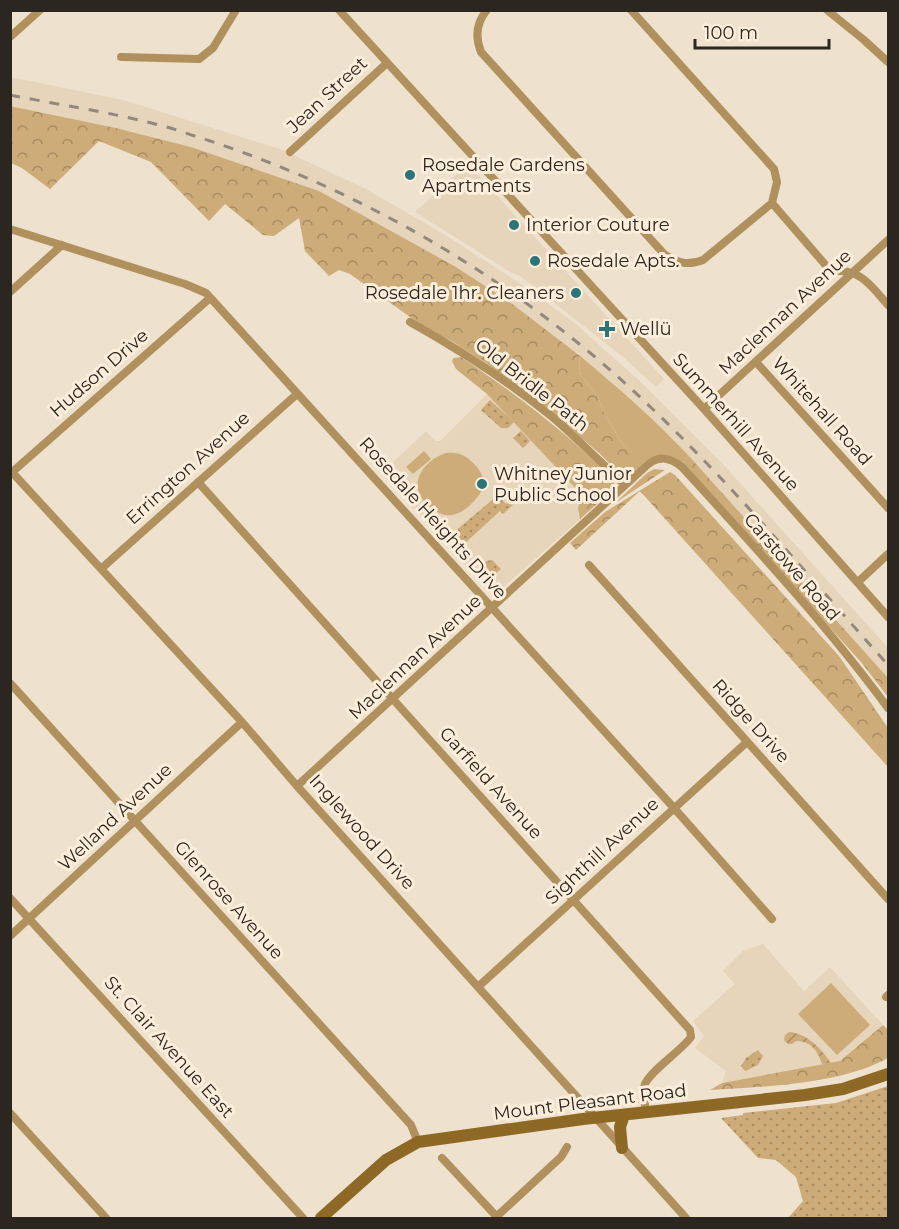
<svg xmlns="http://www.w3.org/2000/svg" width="899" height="1229" viewBox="0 0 899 1229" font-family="Montserrat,sans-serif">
	<defs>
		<pattern id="forest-crowns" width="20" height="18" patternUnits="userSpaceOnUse" patternTransform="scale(1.5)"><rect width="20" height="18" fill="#cdac79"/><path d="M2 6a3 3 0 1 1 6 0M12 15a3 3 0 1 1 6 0" fill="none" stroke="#a78c63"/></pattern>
		<pattern id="park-dots" width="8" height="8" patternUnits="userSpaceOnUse" patternTransform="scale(1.5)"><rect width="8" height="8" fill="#cdac79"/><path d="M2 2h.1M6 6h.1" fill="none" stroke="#a78c63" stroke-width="1.8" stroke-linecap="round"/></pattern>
		<pattern id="garden-furrows" width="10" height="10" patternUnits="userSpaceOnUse" patternTransform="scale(1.5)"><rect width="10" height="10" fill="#cdac79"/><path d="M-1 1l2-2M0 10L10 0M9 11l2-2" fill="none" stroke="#a78c63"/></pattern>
	</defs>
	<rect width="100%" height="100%" fill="#eee1cd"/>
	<path fill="#e6d4bb" d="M 10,77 L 123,100 L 280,149 L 364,188 L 447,236 L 521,284 L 576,324 L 645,386 L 721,462 L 888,648 L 888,678 L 672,438 L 610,380 L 511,303 L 456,267 L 319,191 L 191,147 L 116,128 L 11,106 Z
		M 468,164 L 664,379 L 656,387 L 622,356 L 520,276 L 512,273 L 415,212 Z
		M 487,394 L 582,495 L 578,514 L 580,519 L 499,591 L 494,593 L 489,591 L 382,473 L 426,431 L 435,441 L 440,441 Z
		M 763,944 L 804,991 L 830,967 L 883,1025 L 840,1061 L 722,1083 L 726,1071 L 695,1048 L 704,1036 L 693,1021 L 735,984 L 723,971 L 743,951 Z"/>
	<path fill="#cdac79" d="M 580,356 C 618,387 655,420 689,456 L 682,464 C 653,454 653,453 630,475 L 622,475 L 619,473 L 623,474 L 632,453 L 623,445 L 603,411 L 598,396 L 581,376 L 579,366 Z
		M 424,451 L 431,459 L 413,474 L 406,467 Z
		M 446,453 C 456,452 464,454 471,461 C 490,478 485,492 468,507 C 452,520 438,517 425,502 C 407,482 425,460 446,453 Z
		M 831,983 L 870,1025 L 837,1055 L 798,1014 Z"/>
	<path fill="url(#forest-crowns)" d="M 10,106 L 116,128 L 191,147 L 319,191 L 456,267 L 511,303 L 580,356 L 579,366 L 581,376 L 598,396 L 603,411 L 623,445 L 635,455 L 636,458 L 627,473 L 619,473 L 599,453 L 560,420 L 486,363 L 453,342 L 417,322 L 350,274 L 339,270 L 329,276 L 305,251 L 299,218 L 274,236 L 263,235 L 225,204 L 209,221 L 151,162 L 99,141 L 50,189 L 22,168 L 11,163 Z
		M 461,357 C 514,393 568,433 613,480 L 615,486 L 613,490 L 580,519 L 578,508 L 582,495 L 487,394 L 456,369 L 452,361 L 454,358 Z
		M 689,456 L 888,678 L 888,697 L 861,662 L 682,464 Z
		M 654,469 L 665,470 L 615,503 L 647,473 Z
		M 670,472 L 675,475 L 839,656 L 888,728 L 888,767 L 640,491 L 576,550 L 570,543 L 605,512 Z
		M 883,1025 L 888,1030 L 888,1058 C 842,1084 763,1087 710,1090 L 722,1083 L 840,1061 Z"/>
	<path fill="url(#park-dots)" d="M 490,400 L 514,422 L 508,428 L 501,428 L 481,410 Z
		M 521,431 L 530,441 L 523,448 L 513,438 Z
		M 498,495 L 505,503 L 513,505 L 503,514 L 500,511 L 463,545 L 453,533 Z
		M 492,560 L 501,569 L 496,573 L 488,574 L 480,565 L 482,562 Z
		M 758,1050 L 763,1056 L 758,1065 L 745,1071 L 741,1066 L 746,1058 Z
		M 888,1086 L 888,1218 L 788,1218 L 803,1201 L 796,1177 L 776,1160 L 758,1158 L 721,1118 L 743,1115 L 743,1113 L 836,1103 Z"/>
	<path fill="url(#garden-furrows)" d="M 789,1032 C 806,1033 821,1048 831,1063 L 822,1064 C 818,1051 811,1041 796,1041 L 792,1044 L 788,1044 L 784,1040 L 785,1035 Z"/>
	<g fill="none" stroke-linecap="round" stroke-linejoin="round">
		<path stroke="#b0905c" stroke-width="8" d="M 339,10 L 704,409 L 888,617
			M 487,10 C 476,23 475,37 481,52 L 664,254 C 678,263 687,266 703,260 L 772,203
			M 631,10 L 774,169 L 777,182 L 772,203
			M 827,10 L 864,40 L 888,62
			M 10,37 L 40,10
			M 121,57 L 199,59 L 213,48 L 236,10
			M 290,152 L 387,63
			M 772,203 L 829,269 C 836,272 844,270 852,273 C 867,278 878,294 888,305
			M 10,229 L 185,284 L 206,293 L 674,808 L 772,919
			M 10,292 L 62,245
			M 410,322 C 460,350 507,380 551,416 C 577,438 600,462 625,485
			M 756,362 L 888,508
			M 704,409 L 888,240
			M 10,470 L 242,722 L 297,786 L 686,1218
			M 10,474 L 210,298
			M 198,482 L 690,1030 L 691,1037 C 681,1051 650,1071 645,1084 C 642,1092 645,1104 646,1112
			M 589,565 L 888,899
			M 102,568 L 297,394
			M 858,582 L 888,554
			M 10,683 L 411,1125 L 418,1142
			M 297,786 L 646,466 C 659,455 669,457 682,467 C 753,545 825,623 888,708
			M 10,898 L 303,1218
			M 10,936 L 242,722
			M 479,986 L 747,742
			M 886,997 L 888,995
			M 10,1113 L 106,1218
			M 442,1158 L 498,1218
			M 495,1218 L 561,1157 L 567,1147"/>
		<path stroke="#8e6925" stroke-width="12" d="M 622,1148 L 620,1127 L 624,1115
			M 321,1218 L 386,1160 L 418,1142 L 583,1119 L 805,1095 L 843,1089 L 888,1074"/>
		<path stroke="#92887b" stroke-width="3" stroke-dasharray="10 10" stroke-linecap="butt" d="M 10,95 C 60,105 110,112 159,125 C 176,129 193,136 210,141 C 364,192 507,276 627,385 C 721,471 803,570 888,665"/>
	</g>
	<g fill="#2b7579" stroke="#fceedb" stroke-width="2">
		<circle cx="410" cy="175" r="6"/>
		<circle cx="514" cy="225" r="6"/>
		<circle cx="535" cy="261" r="6"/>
		<circle cx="576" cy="293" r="6"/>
		<path d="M604 320h6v6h6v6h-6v6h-6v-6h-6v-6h6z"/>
		<circle cx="482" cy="484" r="6"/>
	</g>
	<g text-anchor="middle" stroke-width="6" stroke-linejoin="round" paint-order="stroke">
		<g font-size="18" fill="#2b261f" stroke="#fceedb">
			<text transform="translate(327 95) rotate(-43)" y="6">Jean Street</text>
			<text transform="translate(785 312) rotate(-43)" y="6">Maclennan Avenue</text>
			<text transform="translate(99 373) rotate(-41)" y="6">Hudson Drive</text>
			<text transform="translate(532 385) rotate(38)" y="6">Old Bridle Path</text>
			<text transform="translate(822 411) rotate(48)" y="6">Whitehall Road</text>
			<text transform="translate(736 422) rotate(48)" y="6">Summerhill Avenue</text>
			<text transform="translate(188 468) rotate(-42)" y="6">Errington Avenue</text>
			<text transform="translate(433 518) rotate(48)" y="6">Rosedale Heights Drive</text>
			<text transform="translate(792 567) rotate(49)" y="6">Carstowe Road</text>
			<text transform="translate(415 657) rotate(-43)" y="6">Maclennan Avenue</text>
			<text transform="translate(751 721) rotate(48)" y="6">Ridge Drive</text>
			<text transform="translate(491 783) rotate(48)" y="6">Garfield Avenue</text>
			<text transform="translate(115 817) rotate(-43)" y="6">Welland Avenue</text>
			<text transform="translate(362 832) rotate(48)" y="6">Inglewood Drive</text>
			<text transform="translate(602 851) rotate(-43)" y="6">Sighthill Avenue</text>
			<text transform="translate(229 900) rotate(48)" y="6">Glenrose Avenue</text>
			<text transform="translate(169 1047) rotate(48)" y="6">St. Clair Avenue East</text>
			<text transform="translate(590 1102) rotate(-7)" y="6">Mount Pleasant Road</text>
		</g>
		<g font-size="18" fill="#2b261f" stroke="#fceedb" text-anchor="start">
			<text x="422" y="171">Rosedale Gardens<tspan x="422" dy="21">Apartments</tspan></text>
			<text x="526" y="231">Interior Couture</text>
			<text x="547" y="267">Rosedale Apts.</text>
			<text x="564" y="299" text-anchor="end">Rosedale 1hr. Cleaners</text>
			<text x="620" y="335">Wellü</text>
			<text x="494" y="480">Whitney Junior<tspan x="494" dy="21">Public School</tspan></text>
		</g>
	</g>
	<rect width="899" height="1229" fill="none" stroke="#2b261f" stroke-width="24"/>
	<path d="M695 39v9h134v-9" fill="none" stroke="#2b261f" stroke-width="3"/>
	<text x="704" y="39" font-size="18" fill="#2b261f" stroke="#fceedb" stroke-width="4.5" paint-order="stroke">100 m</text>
</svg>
